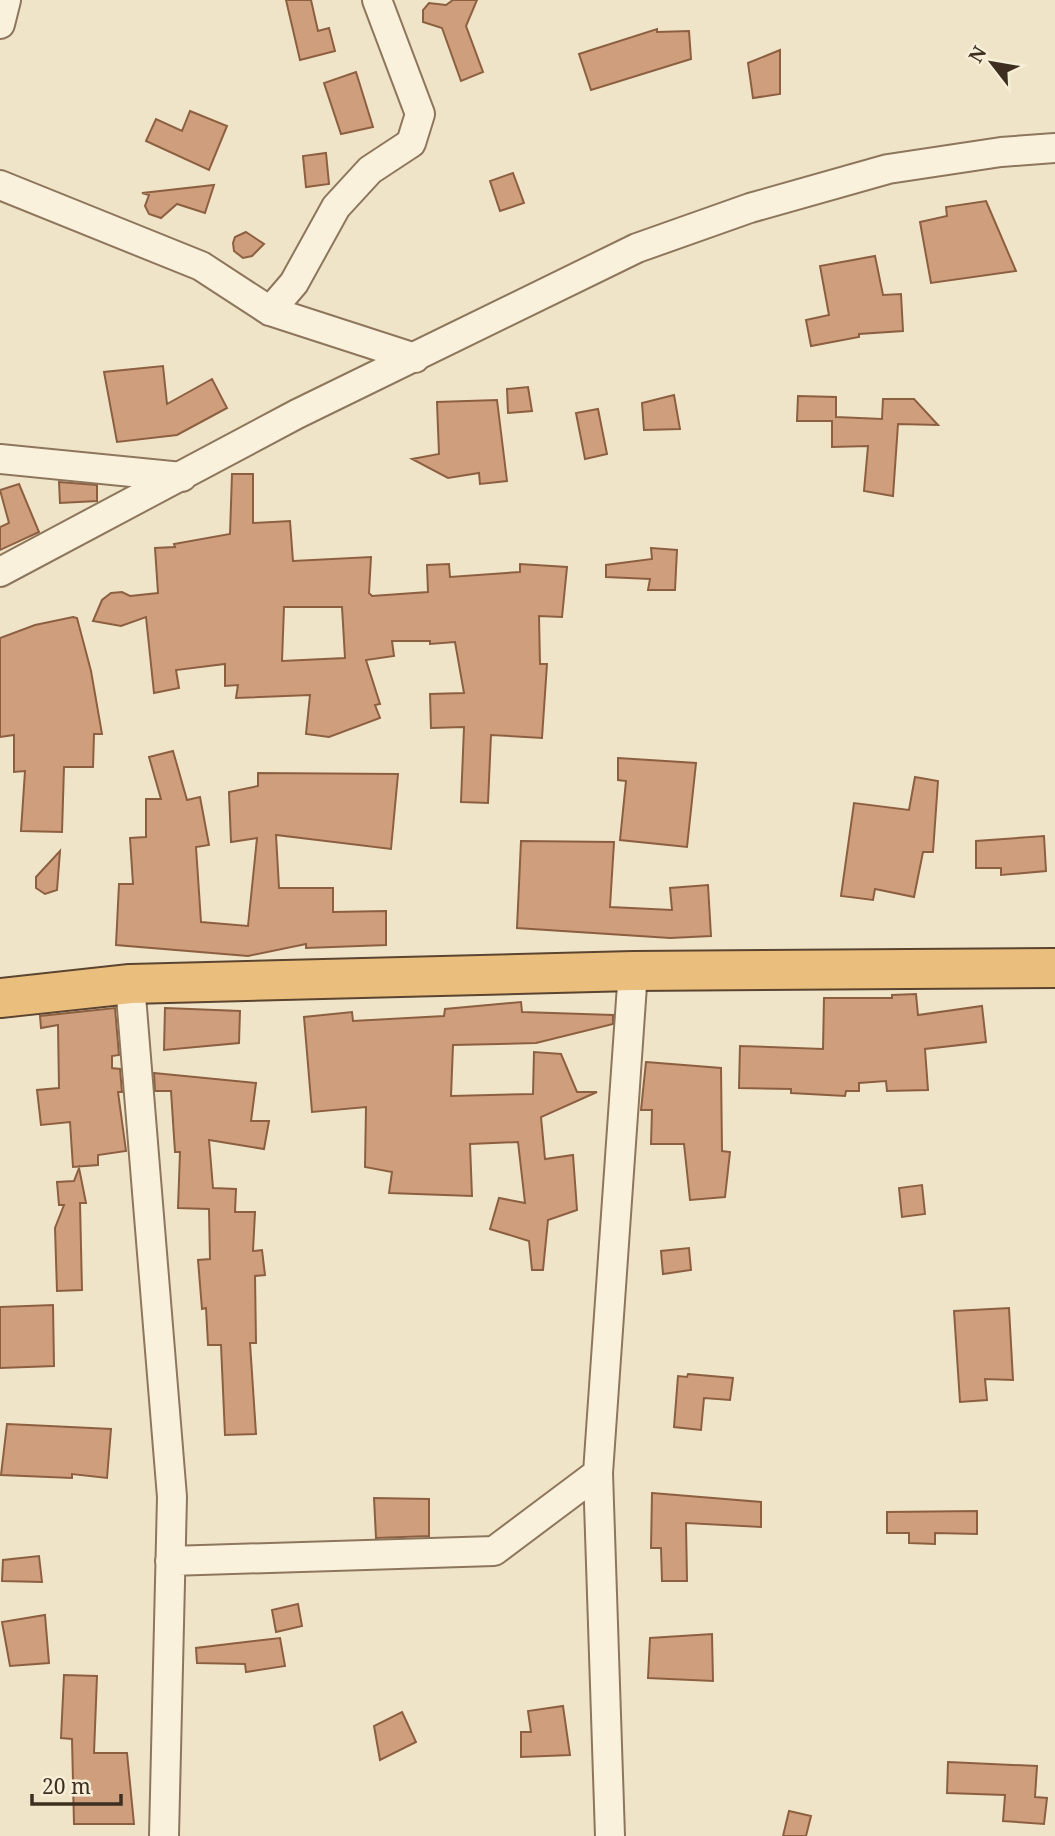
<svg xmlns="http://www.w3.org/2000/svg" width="1055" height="1836" viewBox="0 0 1055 1836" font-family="'Noto Serif',serif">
	<rect width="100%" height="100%" fill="#f0e4c8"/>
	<path fill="#cf9f7d" stroke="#8d5f41" stroke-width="2" fill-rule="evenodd" d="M 286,0 L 311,0 L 318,31 L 329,28 L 335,51 L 300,60 Z
		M 453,0 L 477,0 L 466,26 L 483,72 L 461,81 L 442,28 L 423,22 L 423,10 L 429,3 L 446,5 Z
		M 657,29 L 657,32 L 689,31 L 691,59 L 591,90 L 579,54 Z
		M 780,50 L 780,94 L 753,98 L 748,63 Z
		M 356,72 L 373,127 L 341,134 L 324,83 Z
		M 190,111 L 227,126 L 209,170 L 146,141 L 156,119 L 182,131 Z
		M 326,153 L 329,184 L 306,187 L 303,156 Z
		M 513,173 L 524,203 L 500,211 L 490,181 Z
		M 214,185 L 205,213 L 177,204 L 161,218 L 149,214 L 145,206 L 149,195 L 142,193 Z
		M 986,201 L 1016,271 L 931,283 L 920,222 L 947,216 L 946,207 Z
		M 246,232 L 264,244 L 252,256 L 243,258 L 234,251 L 233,243 L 235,237 Z
		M 875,256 L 883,295 L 901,294 L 903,331 L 859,334 L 859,337 L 811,346 L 806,320 L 829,315 L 820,266 Z
		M 163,366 L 167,404 L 212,379 L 227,408 L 177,435 L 117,442 L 104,372 Z
		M 528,387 L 532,411 L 508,413 L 507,389 Z
		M 674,395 L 680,429 L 644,430 L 642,403 Z
		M 798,396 L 836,397 L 836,417 L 882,419 L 883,399 L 914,399 L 938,425 L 898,424 L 893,496 L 864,491 L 868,446 L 832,447 L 832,421 L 797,421 Z
		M 497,400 L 507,481 L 480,484 L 479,473 L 448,478 L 412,459 L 439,454 L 437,402 Z
		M 598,409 L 607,454 L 585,459 L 576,413 Z
		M 232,474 L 253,474 L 253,523 L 290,521 L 293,561 L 371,557 L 369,593 L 372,596 L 428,592 L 427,565 L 449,564 L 450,577 L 520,572 L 520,564 L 567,567 L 562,617 L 539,616 L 540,664 L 547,664 L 542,738 L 491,735 L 488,803 L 461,802 L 464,727 L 431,728 L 430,694 L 464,693 L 455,642 L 430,644 L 430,641 L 392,641 L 394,656 L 366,660 L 380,704 L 375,705 L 380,718 L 329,737 L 306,734 L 310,695 L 236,698 L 238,685 L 225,686 L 225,664 L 176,670 L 179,688 L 154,693 L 146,617 L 121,626 L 93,621 L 102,600 L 111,593 L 122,592 L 130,596 L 158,593 L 155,548 L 175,547 L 174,544 L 230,534 ZM 284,607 L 342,607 L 345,658 L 282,661 Z
		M 59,482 L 97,485 L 97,501 L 60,503 Z
		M 19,484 L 39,532 L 0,550 L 0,527 L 9,523 L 0,490 Z
		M 651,548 L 677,550 L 675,590 L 648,590 L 650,579 L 606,577 L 606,565 L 652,559 Z
		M 73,617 L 77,618 L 91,671 L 102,734 L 94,734 L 93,767 L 64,767 L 62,832 L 21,831 L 25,771 L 14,772 L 14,735 L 0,737 L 0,638 L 35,625 Z
		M 173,751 L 187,800 L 200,797 L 209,845 L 196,847 L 201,922 L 248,926 L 257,838 L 231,842 L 229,792 L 258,786 L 258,773 L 398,774 L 391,849 L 276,835 L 279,888 L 333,888 L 333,912 L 386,911 L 386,945 L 306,948 L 306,944 L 248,956 L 116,945 L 119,884 L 133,884 L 130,838 L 146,837 L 146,799 L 161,799 L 149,757 Z
		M 618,758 L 696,763 L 687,847 L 620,840 L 626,781 L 618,780 Z
		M 915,777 L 938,781 L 933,852 L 923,852 L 914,897 L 875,889 L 873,900 L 841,896 L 854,803 L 909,810 Z
		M 1044,836 L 1046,871 L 1001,875 L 1001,868 L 976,868 L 976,841 Z
		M 521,841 L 614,842 L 610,907 L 672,910 L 670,888 L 708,885 L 711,936 L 670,938 L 517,928 Z
		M 60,851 L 57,890 L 45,894 L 36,888 L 36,877 Z
		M 916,994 L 918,1015 L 982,1006 L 986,1042 L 925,1049 L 928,1090 L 887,1091 L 886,1081 L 859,1083 L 859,1091 L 846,1091 L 845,1096 L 791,1093 L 791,1089 L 739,1088 L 740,1046 L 823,1049 L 824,998 L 892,998 L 892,995 Z
		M 521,1002 L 522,1012 L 613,1015 L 613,1024 L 536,1043 L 453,1045 L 451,1096 L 533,1094 L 534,1052 L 561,1054 L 577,1092 L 597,1092 L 541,1117 L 545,1159 L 573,1155 L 577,1210 L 548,1220 L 543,1270 L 532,1270 L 529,1241 L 490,1229 L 499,1198 L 525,1203 L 518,1142 L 470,1144 L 472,1196 L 389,1193 L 392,1172 L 365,1167 L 366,1107 L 312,1112 L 304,1017 L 352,1012 L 353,1021 L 444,1016 L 445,1009 Z
		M 115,1008 L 119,1055 L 112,1056 L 112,1068 L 120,1069 L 122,1092 L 118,1092 L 126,1151 L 98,1155 L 98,1165 L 73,1167 L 70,1122 L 41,1125 L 37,1090 L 59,1088 L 58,1025 L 41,1028 L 40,1016 Z
		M 165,1008 L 240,1011 L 239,1043 L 164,1050 Z
		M 646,1062 L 721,1068 L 722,1151 L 730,1152 L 725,1197 L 690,1200 L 684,1144 L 651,1144 L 652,1110 L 641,1110 Z
		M 154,1073 L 256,1083 L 251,1121 L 269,1121 L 264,1149 L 209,1140 L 213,1188 L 236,1189 L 235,1212 L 255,1212 L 253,1251 L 262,1250 L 265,1275 L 255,1276 L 256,1343 L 250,1343 L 256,1434 L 225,1435 L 221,1345 L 208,1345 L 206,1308 L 202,1309 L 198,1260 L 210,1259 L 209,1209 L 178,1208 L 180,1152 L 175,1152 L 171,1091 L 155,1091 Z
		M 79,1168 L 86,1203 L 80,1203 L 82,1290 L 57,1291 L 55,1228 L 64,1205 L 59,1205 L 57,1182 L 74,1181 Z
		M 922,1185 L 925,1214 L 902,1217 L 899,1188 Z
		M 689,1248 L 691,1270 L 663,1274 L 661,1251 Z
		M 53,1305 L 54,1366 L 0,1368 L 0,1307 Z
		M 1009,1308 L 1013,1380 L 985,1379 L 987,1400 L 960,1402 L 954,1311 Z
		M 688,1374 L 733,1378 L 730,1400 L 704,1398 L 701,1430 L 674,1427 L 678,1376 L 687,1377 Z
		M 7,1424 L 111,1429 L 107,1478 L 72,1474 L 72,1478 L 1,1475 Z
		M 652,1493 L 761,1502 L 761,1527 L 686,1523 L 687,1581 L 662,1581 L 661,1548 L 651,1548 Z
		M 374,1498 L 429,1499 L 429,1536 L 376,1538 Z
		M 977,1511 L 977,1534 L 935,1533 L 935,1544 L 909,1543 L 909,1533 L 887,1533 L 887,1512 Z
		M 39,1556 L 42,1582 L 2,1581 L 3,1560 Z
		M 298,1604 L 302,1626 L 276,1632 L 272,1610 Z
		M 45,1615 L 49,1663 L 10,1666 L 2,1622 Z
		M 712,1634 L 713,1681 L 648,1678 L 650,1638 Z
		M 280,1638 L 285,1666 L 246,1672 L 245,1664 L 197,1663 L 196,1648 Z
		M 64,1675 L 97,1676 L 94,1753 L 127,1753 L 134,1824 L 74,1824 L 72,1739 L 61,1738 Z
		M 563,1706 L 570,1755 L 521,1757 L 521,1732 L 531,1732 L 528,1711 Z
		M 402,1712 L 416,1742 L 380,1760 L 374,1726 Z
		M 948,1762 L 1037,1766 L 1035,1797 L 1047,1798 L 1044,1824 L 1003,1821 L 1005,1795 L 947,1793 Z
		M 789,1811 L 811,1816 L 806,1836 L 783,1836 Z"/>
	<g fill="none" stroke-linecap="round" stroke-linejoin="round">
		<g stroke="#8d765c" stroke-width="32">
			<path id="minor" d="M 0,24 L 6,0
				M 0,185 L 201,266 L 270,311 L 415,358
				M 270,311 L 294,283 L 336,207 L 370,170 L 411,143 L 420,114 L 377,0
				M 0,459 L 182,477
				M 0,572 L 297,414 L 637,248 L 750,208 L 888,169 L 1001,152 L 1055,148
				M 130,984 L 172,1497 L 164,1836
				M 170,1561 L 494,1551 L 598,1473
				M 610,1836 L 598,1473 L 633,971"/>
		</g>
		<g stroke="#5b4430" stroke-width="42">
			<path id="trunk" d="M 0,998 L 130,984 L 633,971 L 1055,968"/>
		</g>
		<use href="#minor" stroke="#faf1dc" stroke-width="28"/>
		<use href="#trunk" stroke="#eabe7c" stroke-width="38"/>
	</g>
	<g transform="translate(992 63) rotate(301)" stroke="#f7eed8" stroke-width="5" paint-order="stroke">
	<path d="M0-5L12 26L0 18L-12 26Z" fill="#3d2e20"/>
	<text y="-10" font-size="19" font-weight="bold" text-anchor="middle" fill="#3d2e20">N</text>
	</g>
	<path d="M32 1794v10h89v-10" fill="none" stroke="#3d2e20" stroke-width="3.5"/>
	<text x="42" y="1794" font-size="21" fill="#3d2e20" stroke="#f7eed8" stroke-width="5" paint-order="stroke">20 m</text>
</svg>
